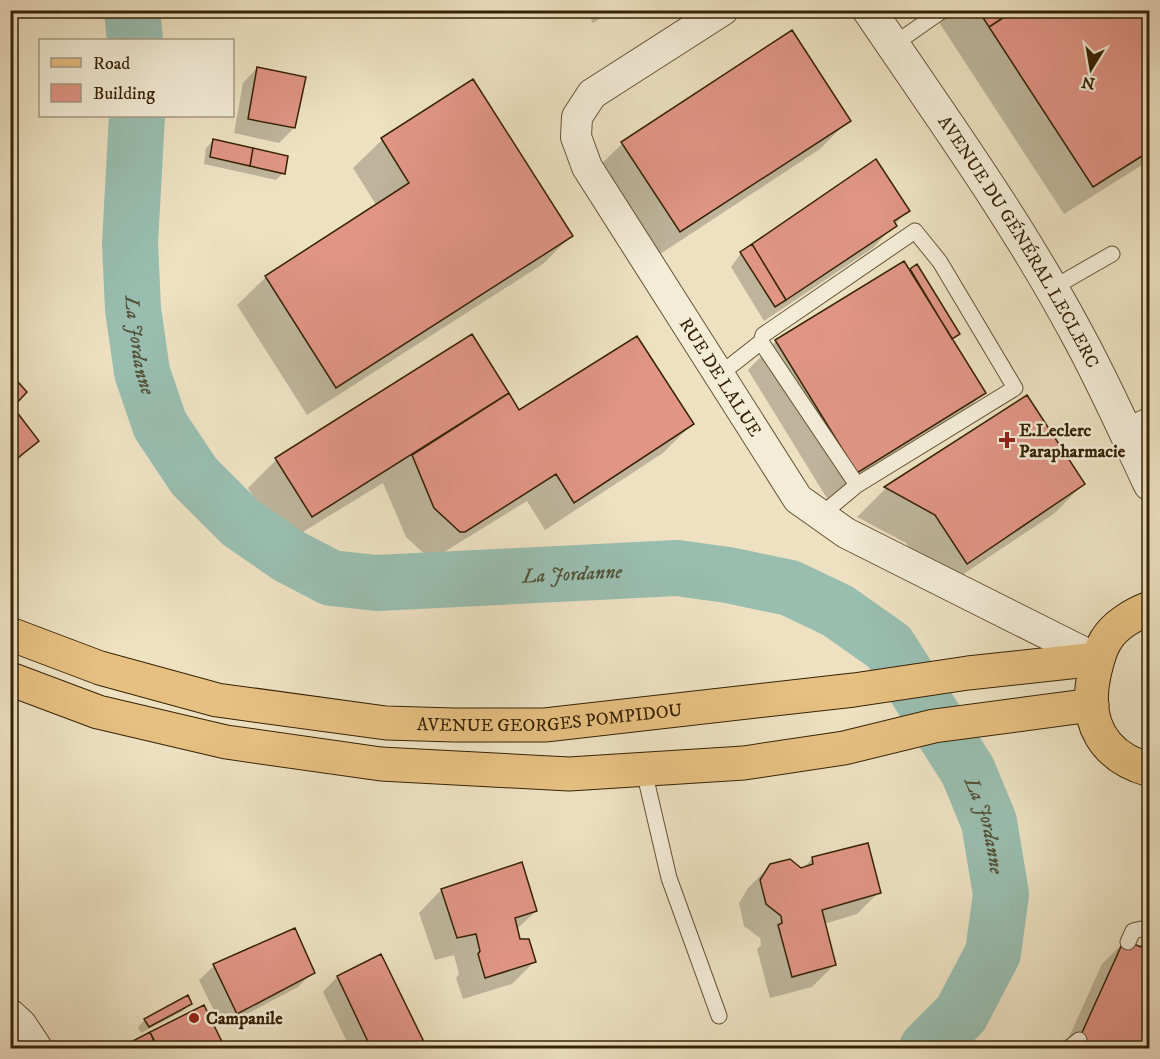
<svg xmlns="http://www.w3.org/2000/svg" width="1160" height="1059" viewBox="0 0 1160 1059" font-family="'IM FELL DW Pica',serif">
	<rect width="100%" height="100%" fill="#ede1c2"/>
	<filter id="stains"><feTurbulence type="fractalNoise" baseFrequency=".00333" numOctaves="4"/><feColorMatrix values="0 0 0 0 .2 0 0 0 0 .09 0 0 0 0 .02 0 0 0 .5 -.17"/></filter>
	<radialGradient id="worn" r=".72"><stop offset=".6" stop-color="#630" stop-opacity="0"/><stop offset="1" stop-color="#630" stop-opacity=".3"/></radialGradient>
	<path fill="#0003" d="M 585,10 L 614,10 L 593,23 Z
		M 931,10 L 1150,10 L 1150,160 L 1064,214 Z
		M 791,32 L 849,120 L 820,149 L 651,260 L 593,172 L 622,144 Z
		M 257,68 L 294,128 L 279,143 L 234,133 L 243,83 Z
		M 473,81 L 572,235 L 543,264 L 307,415 L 237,305 L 266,277 L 377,206 L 353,168 L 382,140 Z
		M 213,141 L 283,173 L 276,180 L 204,164 L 206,148 Z
		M 908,210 L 873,248 L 764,321 L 731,267 L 741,253 Z
		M 917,266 L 958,333 L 951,340 L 984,393 L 955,421 L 828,500 L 748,370 L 776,341 Z
		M 471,336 L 518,412 L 692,424 L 663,453 L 545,530 L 527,501 L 431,560 L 406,537 L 383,483 L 283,544 L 248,488 L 276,460 Z
		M 10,375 L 11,407 L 37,441 L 10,468 Z
		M 1027,397 L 1083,484 L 1055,513 L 938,591 L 906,543 L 857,517 L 885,489 Z
		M 813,858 L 879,892 L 857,914 L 824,924 L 834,965 L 812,987 L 770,998 L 757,949 L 761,945 L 760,938 L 744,926 L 739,903 L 748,888 L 771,865 L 802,869 Z
		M 521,864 L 536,911 L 516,930 L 519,941 L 534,962 L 512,984 L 463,999 L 456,978 L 459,974 L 454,955 L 435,960 L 419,913 L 441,890 Z
		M 1124,942 L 1139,948 L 1144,944 L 1149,946 L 1150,1048 L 1064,1048 L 1102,964 Z
		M 381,956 L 424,1046 L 421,1048 L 350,1048 L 323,992 L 337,977 Z
		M 214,966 L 313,972 L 298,987 L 222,1027 L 199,980 Z
		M 190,1003 L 183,1011 L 141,1033 L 138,1027 L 145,1020 Z
		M 203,1007 L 223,1048 L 124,1048 L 128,1045 Z"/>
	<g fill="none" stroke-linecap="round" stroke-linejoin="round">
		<g stroke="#99beb0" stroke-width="56">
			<path d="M 132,10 L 135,40"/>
			<path id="s1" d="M 137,116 L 130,243 L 133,309 L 142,372 L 160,425 L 194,476 L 241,523 L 289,556 L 331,578 L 377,583 L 677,568 L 728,575 L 790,588 L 838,611 L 889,647 L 968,771 L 989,822 L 1001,894 L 993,953 L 961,1014 L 927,1048"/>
		</g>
	</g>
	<path fill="#e09585" stroke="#362205" stroke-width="1.5" d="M 978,10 L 1015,10 L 989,27 Z
		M 1015,10 L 1150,10 L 1150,151 L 1093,187 L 989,27 Z
		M 792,30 L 851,121 L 680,232 L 621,142 Z
		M 257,67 L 306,77 L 295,128 L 248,119 Z
		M 473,79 L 573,236 L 336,388 L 265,276 L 409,183 L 381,138 Z
		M 213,139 L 253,148 L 250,166 L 210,157 Z
		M 253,148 L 288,156 L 285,174 L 250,166 Z
		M 876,159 L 910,211 L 894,221 L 897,226 L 786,300 L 752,244 Z
		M 752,244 L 786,300 L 775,307 L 740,252 Z
		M 904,261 L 986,393 L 857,473 L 775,340 Z
		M 917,264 L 960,334 L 952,339 L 910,269 Z
		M 472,334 L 509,393 L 312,517 L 275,458 Z
		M 637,336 L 694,424 L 574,503 L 556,474 L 465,532 L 460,532 L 434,508 L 412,455 L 509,393 L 519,410 Z
		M 10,373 L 27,392 L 13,407 L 39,441 L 10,464 Z
		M 1027,395 L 1085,484 L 967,564 L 935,515 L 884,487 Z
		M 868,843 L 881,893 L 822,910 L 836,965 L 792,977 L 778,925 L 782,923 L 781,916 L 766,904 L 760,880 L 770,864 L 790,859 L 801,868 L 813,864 L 812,857 Z
		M 522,862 L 537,911 L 515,918 L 520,939 L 529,939 L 536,962 L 485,978 L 478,954 L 480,951 L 476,934 L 457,938 L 441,889 Z
		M 295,928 L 315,973 L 237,1014 L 213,964 Z
		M 1124,940 L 1141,947 L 1144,942 L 1150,944 L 1150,1048 L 1075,1048 Z
		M 381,954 L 426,1046 L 421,1048 L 371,1048 L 337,976 Z
		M 188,995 L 192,1004 L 149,1027 L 144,1019 Z
		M 204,1005 L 225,1048 L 157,1048 L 150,1032 Z
		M 150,1032 L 158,1048 L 129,1048 L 127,1044 Z"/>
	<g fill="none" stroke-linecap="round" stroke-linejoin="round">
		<g stroke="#645234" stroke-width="17">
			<path id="service" d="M 893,45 L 943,10
				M 1051,289 L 1112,254
				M 761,342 L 857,485
				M 719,375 L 761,342 L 763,335 L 915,231 L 940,262 L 1015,388 L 857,485 L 821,515
				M 1123,428 L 1150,414
				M 644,771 L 669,878 L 719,1016
				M 1128,942 L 1133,931 L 1150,927
				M 1069,1048 L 1079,1040"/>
		</g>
		<g stroke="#645234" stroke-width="32">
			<g id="minor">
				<path id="s2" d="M 723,10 L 592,94 L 577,117 L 576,137 L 587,167 L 798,499 L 846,533 L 1097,659"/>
				<path d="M 10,1014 L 21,1024 L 37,1048"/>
			</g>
		</g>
		<g stroke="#645234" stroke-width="35">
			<g id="tertiary">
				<path id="s3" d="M 869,10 C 941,116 1016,220 1076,332 C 1103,381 1126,433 1150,484"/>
			</g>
		</g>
		<g stroke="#362205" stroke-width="35">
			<g id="primary">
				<path d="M 1150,608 C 1134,614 1115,625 1106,640 C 1099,651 1097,663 1094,675 C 1084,722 1103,757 1150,770"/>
				<path id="s4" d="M 10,634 L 100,668 L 217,700 L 386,723 L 454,725 L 545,725 L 854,690 L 968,673 L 1097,659"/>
				<path d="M 10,679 L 98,712 L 226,742 L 381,764 L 569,774 L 744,763 L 844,748 L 934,726 L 1092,705"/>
			</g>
		</g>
		<use href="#service" stroke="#f3ecd7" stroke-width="15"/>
		<use href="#minor" stroke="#f3ecd7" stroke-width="30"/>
		<use href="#tertiary" stroke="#f3ecd7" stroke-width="33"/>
		<use href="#primary" stroke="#e6c081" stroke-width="33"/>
	</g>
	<g fill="#8f2418" stroke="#f3ecd7" stroke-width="2">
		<path d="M1004 431h6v6h6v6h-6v6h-6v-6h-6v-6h6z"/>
		<circle cx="194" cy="1018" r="6"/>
	</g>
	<g text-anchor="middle" stroke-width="5" stroke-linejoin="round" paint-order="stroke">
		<g font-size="18" fill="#362205" stroke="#f3ecd7">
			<text dy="6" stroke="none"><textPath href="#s3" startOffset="276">AVENUE DU GÉNÉRAL LECLERC</textPath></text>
			<text dy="6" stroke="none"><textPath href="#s2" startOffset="484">RUE DE LALUE</textPath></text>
			<text dy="6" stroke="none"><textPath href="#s4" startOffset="552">AVENUE GEORGES POMPIDOU</textPath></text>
		</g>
		<g font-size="18" font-weight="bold" fill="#362205" stroke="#f3ecd7" text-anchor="start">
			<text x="1019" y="436">E.Leclerc<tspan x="1019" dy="21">Parapharmacie</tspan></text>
			<text x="206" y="1024">Campanile</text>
		</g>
		<g font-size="20" font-style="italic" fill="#545138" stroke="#f3ecd7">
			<text dy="7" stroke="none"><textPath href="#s1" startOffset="230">La Jordanne</textPath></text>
			<text dy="7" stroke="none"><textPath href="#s1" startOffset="788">La Jordanne</textPath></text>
			<text dy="7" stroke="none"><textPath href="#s1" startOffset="1328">La Jordanne</textPath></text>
		</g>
	</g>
	<rect width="1160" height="1059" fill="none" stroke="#ede1c2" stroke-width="36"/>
	<rect x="12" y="12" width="1136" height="1035" fill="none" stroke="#362205" stroke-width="3"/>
	<rect x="18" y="18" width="1124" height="1023" fill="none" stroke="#362205" stroke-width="1.5"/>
	<rect x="39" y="39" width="195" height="78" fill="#f3ecd7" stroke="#a79b83" stroke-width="1.5"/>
	<rect x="51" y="58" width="30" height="9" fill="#e6c081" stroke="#a79b83" stroke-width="1.5"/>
	<text x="93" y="69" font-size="18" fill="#362205">Road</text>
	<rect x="51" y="84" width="30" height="18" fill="#e09585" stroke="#a79b83" stroke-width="1.5"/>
	<text x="93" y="99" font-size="18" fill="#362205">Building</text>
	<g transform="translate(1091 69) rotate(191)" stroke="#f3ecd7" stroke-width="4.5" paint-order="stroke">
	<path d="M0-4.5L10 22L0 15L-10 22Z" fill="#362205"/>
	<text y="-9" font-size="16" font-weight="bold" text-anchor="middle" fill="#362205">N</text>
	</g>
	<rect width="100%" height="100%" filter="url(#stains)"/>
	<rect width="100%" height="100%" fill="url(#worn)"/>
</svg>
